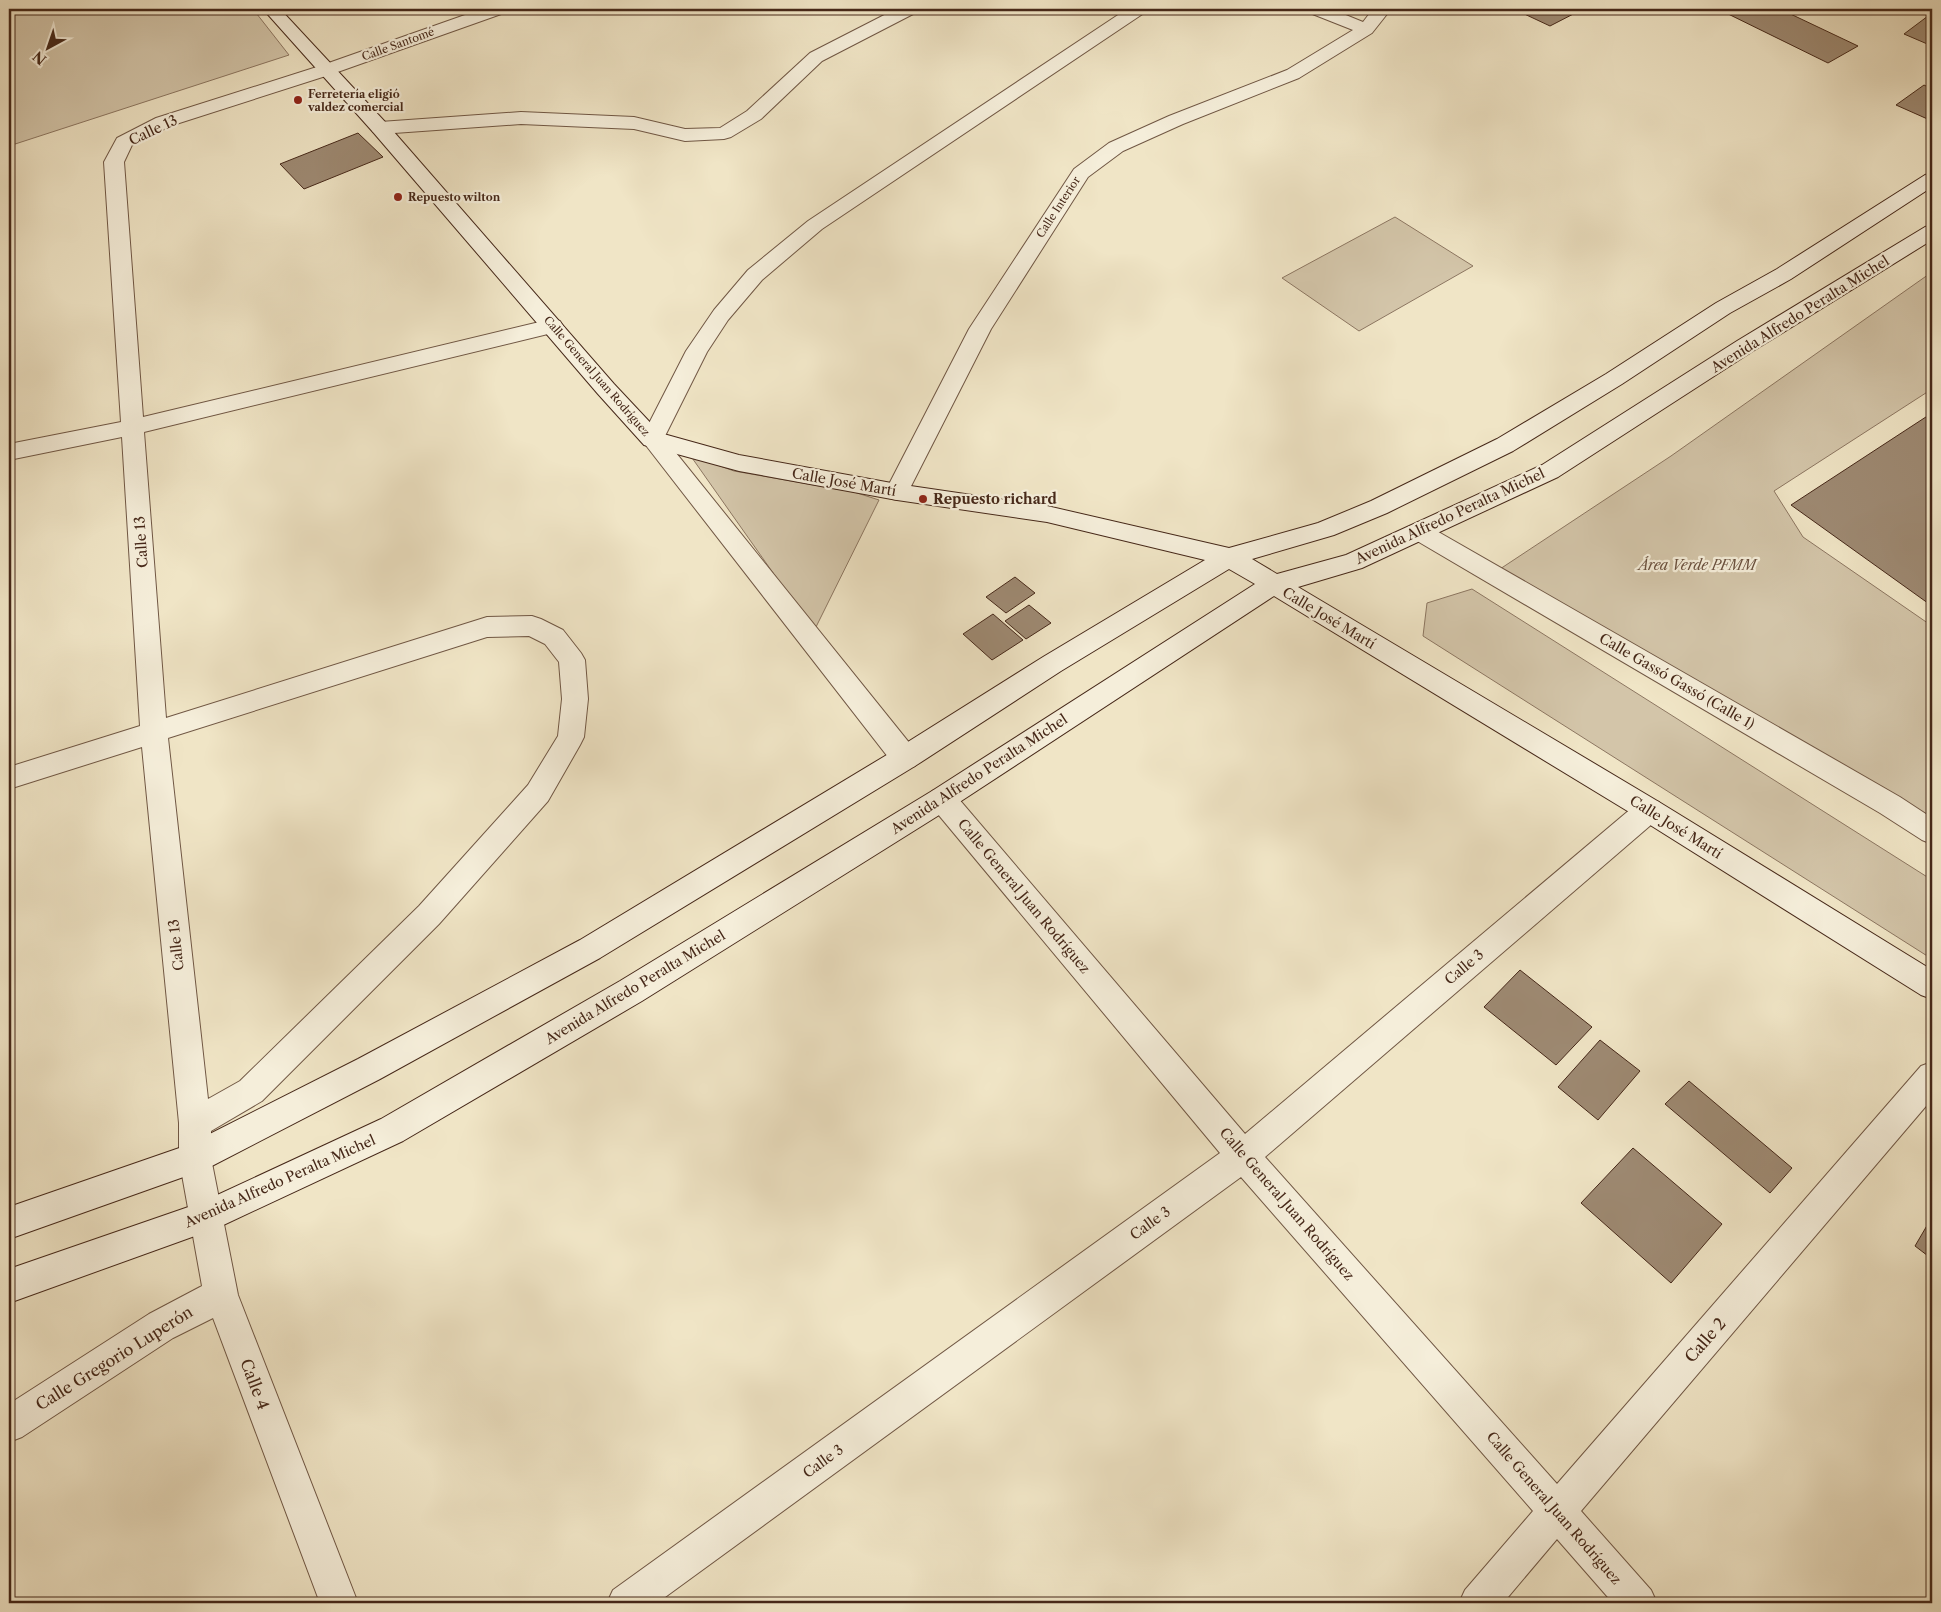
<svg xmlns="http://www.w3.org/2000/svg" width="1941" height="1612" viewBox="0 0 1941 1612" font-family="'Libre Caslon Text',serif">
	<rect width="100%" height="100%" fill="#f0e5c6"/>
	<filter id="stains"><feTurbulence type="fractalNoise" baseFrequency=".004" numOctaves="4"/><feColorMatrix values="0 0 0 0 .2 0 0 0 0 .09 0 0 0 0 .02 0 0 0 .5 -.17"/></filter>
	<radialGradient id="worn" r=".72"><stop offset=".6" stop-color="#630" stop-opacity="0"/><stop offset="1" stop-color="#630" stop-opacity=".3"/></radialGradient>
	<path fill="#d3c5a9" stroke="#8c7661" d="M 9,9 L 253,9 L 289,55 L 9,146 Z
		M 1395,217 L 1473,266 L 1359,331 L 1282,278 Z
		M 1932,272 L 1932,389 L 1774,491 L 1803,537 L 1932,626 L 1932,825 L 1500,569 L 1671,456 Z
		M 690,455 L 734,471 L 854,492 L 879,500 L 814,631 Z
		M 1472,589 L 1932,880 L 1932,959 L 1423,636 L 1427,603 Z"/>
	<path fill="#9e8a73" stroke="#462819" d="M 1522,9 L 1583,9 L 1550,26 L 1518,11 Z
		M 1718,9 L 1780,9 L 1858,46 L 1828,63 Z
		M 1932,13 L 1932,46 L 1904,34 Z
		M 1924,85 L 1932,89 L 1932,121 L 1896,105 Z
		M 358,133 L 383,157 L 304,189 L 280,164 Z
		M 1932,413 L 1932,606 L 1791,505 Z
		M 1015,577 L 1035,593 L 1006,613 L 986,597 Z
		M 1029,605 L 1051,623 L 1026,639 L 1005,621 Z
		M 993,614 L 1023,640 L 992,660 L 963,634 Z
		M 1520,970 L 1592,1027 L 1556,1065 L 1484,1007 Z
		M 1600,1040 L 1640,1071 L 1598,1120 L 1558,1087 Z
		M 1689,1081 L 1792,1168 L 1770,1193 L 1665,1104 Z
		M 1633,1148 L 1722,1224 L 1671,1283 L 1581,1203 Z
		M 1932,1217 L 1932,1259 L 1915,1246 Z"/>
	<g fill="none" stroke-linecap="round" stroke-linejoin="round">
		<g stroke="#705744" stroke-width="2">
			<path id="street" d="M 482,9 L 507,9 L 504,13 L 332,74 L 170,126 L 132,145 L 124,162 L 143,417 L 552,319 L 560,321 L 563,326 L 560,331 L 552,333 L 144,432 L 166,718 L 487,617 L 532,616 L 541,619 L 563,630 L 581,653 L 585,660 L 588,699 L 584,737 L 580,745 L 548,801 L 439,924 L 262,1101 L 211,1131 L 211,1158 L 238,1295 L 358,1603 L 320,1603 L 213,1318 L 173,1338 L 22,1437 L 9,1442 L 9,1404 L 149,1314 L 202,1286 L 179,1158 L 179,1123 L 142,747 L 9,789 L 9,767 L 140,726 L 122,437 L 9,460 L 9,444 L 121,422 L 104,162 L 117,138 L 156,118 L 320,66 ZM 529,636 L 545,644 L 559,662 L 562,699 L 558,736 L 528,785 L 419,906 L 240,1081 L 208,1099 L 168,738 L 487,637 Z
				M 896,9 L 918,9 L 915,13 L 822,61 L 761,119 L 731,137 L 724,139 L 685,141 L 634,129 L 521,124 L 380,134 L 373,132 L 371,128 L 373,124 L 380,122 L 521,112 L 634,117 L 685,129 L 720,128 L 747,111 L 810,53 Z
				M 1127,9 L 1147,9 L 1144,13 L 822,229 L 762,280 L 728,320 L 707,352 L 664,438 L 915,750 L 918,758 L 915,766 L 905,769 L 895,766 L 641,439 L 686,351 L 714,310 L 748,270 L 808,221 Z
				M 1307,9 L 1331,9 L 1363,22 L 1373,9 L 1391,9 L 1372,33 L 1299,78 L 1183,124 L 1123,151 L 1088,177 L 991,329 L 905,498 L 897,500 L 889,498 L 885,492 L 969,329 L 1074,169 L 1109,143 L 1169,116 L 1287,70 L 1353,30 L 1310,13 Z
				M 1420,523 L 1428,526 L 1900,797 L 1932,818 L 1932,844 L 1922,840 L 1880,813 L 1412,538 L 1408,532 L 1412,526 Z
				M 942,788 L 952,791 L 1245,1134 L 1639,802 L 1649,799 L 1659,802 L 1663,810 L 1659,818 L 1265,1157 L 1557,1484 L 1921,1066 L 1932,1062 L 1932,1099 L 1581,1511 L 1651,1590 L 1657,1603 L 1613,1603 L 1557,1539 L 1503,1603 L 1459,1603 L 1465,1590 L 1533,1511 L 1241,1177 L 657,1603 L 607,1603 L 613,1590 L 1220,1153 L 932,807 L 928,799 L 932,791 Z"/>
		</g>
		<g stroke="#462819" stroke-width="2">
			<path id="secondary" d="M 263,9 L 280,9 L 387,124 L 614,384 L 660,433 L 739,455 L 897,484 L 1047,506 L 1229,548 L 1318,523 L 1371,501 L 1497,439 L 1606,374 L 1716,303 L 1777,269 L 1925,175 L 1932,173 L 1932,187 L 1791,279 L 1730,313 L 1622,384 L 1513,451 L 1387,513 L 1334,535 L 1252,559 L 1277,574 L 1346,555 L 1542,465 L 1737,341 L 1925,227 L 1932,225 L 1932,240 L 1753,351 L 1558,477 L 1362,568 L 1298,587 L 1659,802 L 1932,970 L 1932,999 L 1921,995 L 1639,818 L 1274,596 L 952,807 L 642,1001 L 403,1141 L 217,1228 L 9,1303 L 9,1269 L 200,1203 L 381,1119 L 620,981 L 932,791 L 1255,584 L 1229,569 L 1061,671 L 915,766 L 600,958 L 380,1079 L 206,1169 L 9,1239 L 9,1207 L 188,1145 L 358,1059 L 580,940 L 895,750 L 1043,657 L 1205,560 L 1047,522 L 897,500 L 739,471 L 644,445 L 598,394 L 373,132 Z"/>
		</g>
		<use href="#street" fill="#f5eeda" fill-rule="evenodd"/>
		<use href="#secondary" fill="#f5eeda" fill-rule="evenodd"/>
	</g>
	<g fill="#8f2418" stroke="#f5eeda" stroke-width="2">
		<circle cx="298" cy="100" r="5"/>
		<circle cx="398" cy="197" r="5"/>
		<circle cx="923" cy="499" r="5"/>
	</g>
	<g text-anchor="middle" stroke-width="4.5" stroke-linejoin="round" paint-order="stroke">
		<g font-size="11" fill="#462819" stroke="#f5eeda">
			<text transform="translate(398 44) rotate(-20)" y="4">Calle Santomé</text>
			<text transform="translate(1058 207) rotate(-57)" y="4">Calle Interior</text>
			<text transform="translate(597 376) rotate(49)" y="4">Calle General Juan Rodríguez</text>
		</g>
		<g font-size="11" font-weight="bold" fill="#462819" stroke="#f5eeda" text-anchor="start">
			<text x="308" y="98">Ferretería eligió<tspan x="308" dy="13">valdez comercial</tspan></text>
			<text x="408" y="201">Repuesto wilton</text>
		</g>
		<g font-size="14" fill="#462819" stroke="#f5eeda">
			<text transform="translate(153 130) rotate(-25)" y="5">Calle 13</text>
			<text transform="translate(1800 314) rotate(-32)" y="5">Avenida Alfredo Peralta Michel</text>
			<text transform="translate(844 482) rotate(10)" y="5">Calle José Martí</text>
			<text transform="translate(1450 516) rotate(-25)" y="5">Avenida Alfredo Peralta Michel</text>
			<text transform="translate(141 542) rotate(-94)" y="5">Calle 13</text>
			<text transform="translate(1329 618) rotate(31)" y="5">Calle José Martí</text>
			<text transform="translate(1677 681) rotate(30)" y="5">Calle Gassó Gassó (Calle 1)</text>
			<text transform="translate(979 774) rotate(-33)" y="5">Avenida Alfredo Peralta Michel</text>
			<text transform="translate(1676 827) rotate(32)" y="5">Calle José Martí</text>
			<text transform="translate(1024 896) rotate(50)" y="5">Calle General Juan Rodríguez</text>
			<text transform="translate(176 945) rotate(-96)" y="5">Calle 13</text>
			<text transform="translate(1464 967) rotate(-40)" y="5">Calle 3</text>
			<text transform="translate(635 987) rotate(-31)" y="5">Avenida Alfredo Peralta Michel</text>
			<text transform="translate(280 1181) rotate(-24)" y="5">Avenida Alfredo Peralta Michel</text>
			<text transform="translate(1287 1204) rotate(49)" y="5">Calle General Juan Rodríguez</text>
			<text transform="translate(1150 1223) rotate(-36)" y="5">Calle 3</text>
			<text transform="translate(823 1461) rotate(-36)" y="5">Calle 3</text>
			<text transform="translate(1554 1508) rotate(49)" y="5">Calle General Juan Rodríguez</text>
		</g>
		<g font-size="14" font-weight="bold" fill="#462819" stroke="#f5eeda" text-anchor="start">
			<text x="933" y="504">Repuesto richard</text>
		</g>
		<g font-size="14" font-style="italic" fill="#694f3d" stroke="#f5eeda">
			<text x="1697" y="570">Área Verde PFMM</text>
		</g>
		<g font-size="16" fill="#462819" stroke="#f5eeda">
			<text transform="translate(1705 1340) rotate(-49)" y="6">Calle 2</text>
			<text transform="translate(114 1358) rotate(-32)" y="6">Calle Gregorio Luperón</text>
			<text transform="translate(255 1384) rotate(69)" y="6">Calle 4</text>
		</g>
	</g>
	<rect width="1941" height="1612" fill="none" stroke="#f0e5c6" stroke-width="30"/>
	<rect x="10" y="10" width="1921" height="1592" fill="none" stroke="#462819" stroke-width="2.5"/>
	<rect x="15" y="15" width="1911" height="1582" fill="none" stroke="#462819"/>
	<g transform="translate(48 48) rotate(220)" stroke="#f5eeda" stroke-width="4" paint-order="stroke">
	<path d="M0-4L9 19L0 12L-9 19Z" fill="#462819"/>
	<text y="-8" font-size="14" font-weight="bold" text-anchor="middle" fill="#462819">N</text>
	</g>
	<rect width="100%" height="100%" filter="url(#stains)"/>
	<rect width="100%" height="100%" fill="url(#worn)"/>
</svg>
